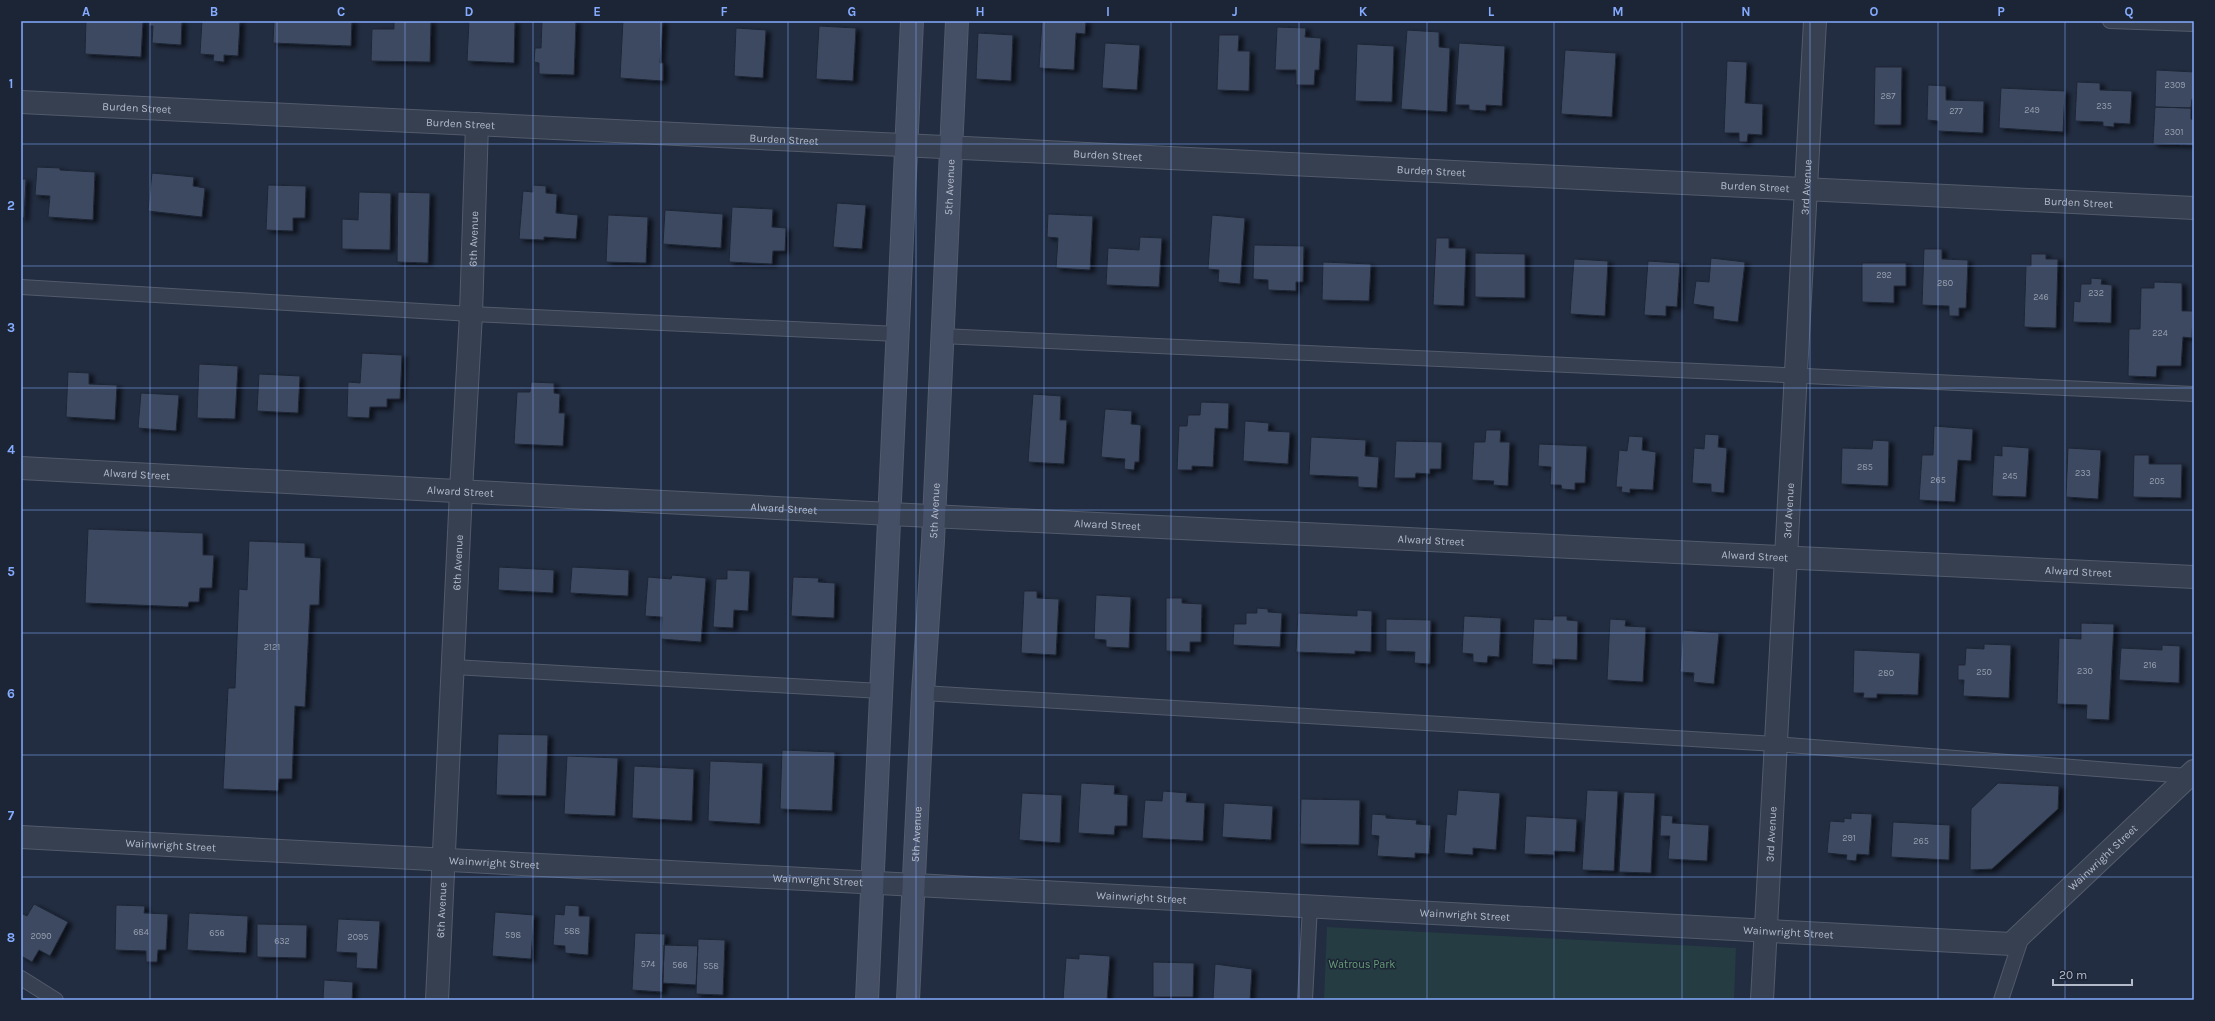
<svg xmlns="http://www.w3.org/2000/svg" width="2215" height="1021" viewBox="0 0 2215 1021" font-family="Karla,sans-serif">
	<defs>
		<filter id="shadow"><feDropShadow dx="4.5" dy="2.5" stdDeviation="2" flood-color="#0009"/></filter>
	</defs>
	<rect width="100%" height="100%" fill="#222d41"/>
	<path fill="#243c42" d="M 1327,927 L 1736,948 L 1734,1000 L 1324,1000 Z"/>
	<path fill="#3e4a61" stroke="#1e2737" filter="url(#shadow)" d="M 86,21 L 143,21 L 141,57 L 85,54 Z
		M 150,21 L 182,21 L 181,45 L 152,43 L 153,26 L 149,26 Z
		M 202,21 L 240,21 L 238,56 L 224,55 L 224,62 L 213,61 L 214,55 L 200,54 Z
		M 274,21 L 352,21 L 351,46 L 273,43 Z
		M 394,21 L 431,21 L 430,62 L 371,61 L 372,29 L 394,29 Z
		M 469,21 L 515,21 L 514,63 L 467,61 Z
		M 542,21 L 576,21 L 574,75 L 539,74 L 539,63 L 534,62 L 535,48 L 541,48 Z
		M 623,21 L 663,21 L 660,63 L 663,63 L 663,81 L 620,78 Z
		M 1042,21 L 1086,21 L 1085,34 L 1076,33 L 1074,70 L 1039,68 Z
		M 819,26 L 856,28 L 853,81 L 816,79 Z
		M 1277,27 L 1306,28 L 1305,37 L 1321,38 L 1319,70 L 1315,70 L 1314,85 L 1296,85 L 1296,70 L 1275,70 Z
		M 736,28 L 766,30 L 763,78 L 734,76 Z
		M 1407,30 L 1439,32 L 1439,47 L 1450,48 L 1447,112 L 1401,109 Z
		M 978,33 L 1013,35 L 1011,81 L 976,79 Z
		M 1219,35 L 1239,35 L 1238,51 L 1250,51 L 1249,91 L 1217,90 Z
		M 1105,43 L 1140,45 L 1137,90 L 1102,88 Z
		M 1459,43 L 1505,46 L 1502,106 L 1486,105 L 1486,111 L 1469,110 L 1469,105 L 1455,105 Z
		M 1357,44 L 1394,46 L 1392,102 L 1355,101 Z
		M 1565,50 L 1616,53 L 1612,117 L 1561,114 Z
		M 1727,61 L 1747,62 L 1745,103 L 1763,104 L 1762,135 L 1748,134 L 1747,142 L 1739,142 L 1739,133 L 1724,133 Z
		M 1875,67 L 1902,67 L 1901,125 L 1874,125 Z
		M 2156,70 L 2194,72 L 2194,99 L 2192,99 L 2191,108 L 2155,107 Z
		M 2077,82 L 2100,83 L 2100,90 L 2132,91 L 2130,124 L 2114,123 L 2114,127 L 2103,126 L 2103,122 L 2075,121 Z
		M 1928,85 L 1946,86 L 1946,100 L 1984,101 L 1983,133 L 1938,131 L 1938,121 L 1927,120 Z
		M 2001,88 L 2065,91 L 2063,132 L 1999,128 Z
		M 2155,107 L 2191,108 L 2191,119 L 2194,120 L 2194,145 L 2153,144 Z
		M 37,167 L 60,168 L 60,170 L 95,172 L 93,220 L 48,217 L 50,196 L 35,195 Z
		M 152,173 L 194,177 L 193,186 L 205,188 L 202,217 L 148,211 Z
		M 21,179 L 26,179 L 24,218 L 21,218 Z
		M 268,185 L 306,186 L 305,218 L 293,218 L 293,231 L 266,230 Z
		M 533,185 L 546,186 L 546,193 L 557,194 L 556,213 L 578,215 L 576,239 L 544,237 L 544,240 L 519,239 L 523,191 L 533,192 Z
		M 359,192 L 391,193 L 390,250 L 342,249 L 342,219 L 358,220 Z
		M 398,192 L 430,193 L 428,263 L 397,262 Z
		M 837,203 L 866,205 L 862,249 L 833,247 Z
		M 732,207 L 773,209 L 772,227 L 786,228 L 785,251 L 773,251 L 772,264 L 729,262 Z
		M 665,210 L 723,214 L 721,248 L 663,244 Z
		M 1048,214 L 1093,216 L 1090,270 L 1056,268 L 1058,238 L 1047,237 Z
		M 608,215 L 648,217 L 646,263 L 606,262 Z
		M 1212,215 L 1245,218 L 1240,284 L 1218,282 L 1219,270 L 1208,269 Z
		M 1140,237 L 1162,238 L 1159,287 L 1106,285 L 1108,248 L 1139,250 Z
		M 1436,238 L 1449,238 L 1449,248 L 1466,248 L 1464,306 L 1433,305 Z
		M 1254,245 L 1304,246 L 1303,282 L 1296,282 L 1296,291 L 1268,290 L 1268,280 L 1253,279 Z
		M 1924,249 L 1942,249 L 1942,259 L 1968,260 L 1966,308 L 1959,308 L 1959,316 L 1949,316 L 1949,306 L 1922,305 Z
		M 1475,253 L 1525,254 L 1525,298 L 1475,297 Z
		M 2031,254 L 2046,254 L 2046,259 L 2058,259 L 2056,328 L 2024,327 L 2026,266 L 2031,266 Z
		M 1711,258 L 1745,262 L 1738,322 L 1713,319 L 1714,307 L 1693,304 L 1696,281 L 1709,282 Z
		M 1574,259 L 1608,261 L 1605,316 L 1570,314 Z
		M 1648,261 L 1680,263 L 1677,307 L 1666,306 L 1666,316 L 1644,315 Z
		M 1323,262 L 1371,264 L 1369,301 L 1322,300 Z
		M 1862,263 L 1906,263 L 1906,286 L 1894,286 L 1894,303 L 1862,302 Z
		M 2091,278 L 2102,279 L 2101,284 L 2112,285 L 2111,323 L 2073,322 L 2074,301 L 2080,302 L 2081,284 L 2091,284 Z
		M 2154,282 L 2182,283 L 2182,311 L 2193,311 L 2192,338 L 2183,337 L 2181,366 L 2157,366 L 2156,377 L 2128,376 L 2129,329 L 2140,329 L 2141,288 L 2154,288 Z
		M 362,353 L 402,355 L 400,399 L 387,399 L 387,407 L 370,407 L 369,418 L 347,417 L 348,382 L 360,383 Z
		M 199,364 L 238,366 L 235,419 L 197,418 Z
		M 68,372 L 89,373 L 89,384 L 117,385 L 115,420 L 66,417 Z
		M 259,374 L 300,376 L 298,413 L 257,411 Z
		M 531,382 L 554,383 L 554,393 L 560,394 L 559,413 L 565,413 L 563,446 L 514,444 L 517,392 L 530,392 Z
		M 141,393 L 179,395 L 176,431 L 138,428 Z
		M 1033,394 L 1061,396 L 1060,420 L 1067,420 L 1064,464 L 1028,462 Z
		M 1201,402 L 1229,403 L 1228,429 L 1215,428 L 1213,467 L 1192,466 L 1192,470 L 1177,470 L 1179,426 L 1187,426 L 1188,415 L 1200,415 Z
		M 1105,409 L 1132,411 L 1131,424 L 1141,425 L 1139,462 L 1135,462 L 1134,470 L 1124,469 L 1125,459 L 1101,457 Z
		M 1245,421 L 1269,423 L 1268,431 L 1290,432 L 1288,464 L 1243,461 Z
		M 1934,426 L 1973,429 L 1971,461 L 1958,460 L 1955,502 L 1919,500 L 1922,455 L 1933,455 Z
		M 1486,430 L 1501,430 L 1500,442 L 1510,442 L 1508,486 L 1493,485 L 1494,481 L 1472,480 L 1474,442 L 1485,442 Z
		M 1705,434 L 1719,435 L 1718,447 L 1727,448 L 1724,493 L 1711,492 L 1711,484 L 1692,483 L 1694,448 L 1704,449 Z
		M 1629,436 L 1643,437 L 1642,450 L 1656,452 L 1653,490 L 1630,489 L 1630,493 L 1621,492 L 1622,487 L 1616,487 L 1619,450 L 1627,451 Z
		M 1311,437 L 1366,440 L 1365,456 L 1379,457 L 1377,488 L 1358,487 L 1358,477 L 1309,475 Z
		M 1873,440 L 1889,441 L 1888,486 L 1841,484 L 1842,448 L 1872,449 Z
		M 1396,441 L 1442,442 L 1441,469 L 1430,469 L 1430,474 L 1416,473 L 1415,478 L 1394,478 Z
		M 1539,444 L 1587,446 L 1585,483 L 1575,483 L 1575,490 L 1562,489 L 1561,485 L 1550,485 L 1551,467 L 1538,466 Z
		M 2002,446 L 2029,448 L 2026,497 L 1992,496 L 1994,455 L 2002,456 Z
		M 2068,448 L 2101,450 L 2098,499 L 2066,497 Z
		M 2134,455 L 2149,455 L 2149,464 L 2182,464 L 2181,498 L 2133,497 Z
		M 88,529 L 203,533 L 203,555 L 214,555 L 212,588 L 200,588 L 199,602 L 189,602 L 188,607 L 85,603 Z
		M 249,541 L 305,543 L 305,557 L 321,558 L 319,605 L 310,605 L 305,707 L 295,706 L 292,779 L 279,779 L 278,791 L 223,789 L 228,688 L 235,688 L 239,589 L 247,590 Z
		M 499,567 L 554,570 L 553,593 L 498,590 Z
		M 572,567 L 629,570 L 628,596 L 570,593 Z
		M 727,570 L 750,571 L 748,611 L 734,610 L 733,628 L 713,627 L 716,579 L 727,579 Z
		M 672,575 L 706,578 L 701,642 L 661,639 L 662,617 L 645,616 L 648,577 L 671,579 Z
		M 793,577 L 819,578 L 818,582 L 835,583 L 834,618 L 791,616 Z
		M 1024,591 L 1037,591 L 1037,598 L 1059,599 L 1056,655 L 1021,653 Z
		M 1096,595 L 1131,597 L 1129,648 L 1106,647 L 1106,640 L 1094,639 Z
		M 1166,598 L 1182,598 L 1182,603 L 1202,604 L 1201,642 L 1190,642 L 1190,652 L 1166,651 Z
		M 1257,608 L 1268,609 L 1268,612 L 1282,613 L 1280,647 L 1233,645 L 1234,624 L 1246,624 L 1246,613 L 1257,613 Z
		M 1357,610 L 1372,611 L 1371,652 L 1355,651 L 1355,654 L 1296,652 L 1298,613 L 1357,616 Z
		M 1464,616 L 1501,618 L 1499,657 L 1488,656 L 1487,663 L 1473,662 L 1473,654 L 1462,653 Z
		M 1553,616 L 1567,616 L 1567,620 L 1578,621 L 1577,660 L 1553,659 L 1553,665 L 1532,664 L 1534,619 L 1553,620 Z
		M 1386,619 L 1431,620 L 1430,664 L 1414,663 L 1415,652 L 1386,651 Z
		M 1610,619 L 1626,620 L 1625,626 L 1646,627 L 1643,682 L 1607,680 Z
		M 2081,623 L 2114,624 L 2109,720 L 2086,719 L 2087,705 L 2057,704 L 2059,638 L 2081,639 Z
		M 1683,630 L 1719,633 L 1714,684 L 1693,682 L 1694,673 L 1680,672 Z
		M 1984,644 L 2011,645 L 2009,698 L 1963,696 L 1964,680 L 1958,680 L 1958,665 L 1965,665 L 1966,648 L 1984,649 Z
		M 2162,645 L 2180,646 L 2179,683 L 2119,680 L 2121,648 L 2162,650 Z
		M 1854,650 L 1920,653 L 1918,695 L 1877,694 L 1877,698 L 1863,698 L 1864,693 L 1853,693 Z
		M 498,734 L 548,735 L 546,796 L 496,795 Z
		M 782,750 L 835,752 L 832,811 L 780,809 Z
		M 567,756 L 618,758 L 615,816 L 564,814 Z
		M 710,761 L 763,763 L 760,824 L 708,821 Z
		M 634,766 L 694,769 L 692,821 L 632,818 Z
		M 1081,783 L 1115,785 L 1114,794 L 1128,795 L 1127,826 L 1115,826 L 1114,835 L 1078,833 Z
		M 1998,783 L 2059,786 L 2058,809 L 1992,869 L 1970,870 L 1971,809 Z
		M 1458,790 L 1500,793 L 1496,850 L 1473,848 L 1473,855 L 1444,853 L 1447,814 L 1456,815 Z
		M 1587,790 L 1618,791 L 1614,871 L 1582,870 Z
		M 1163,791 L 1187,793 L 1186,802 L 1205,803 L 1203,841 L 1142,838 L 1145,800 L 1162,801 Z
		M 1624,792 L 1655,793 L 1651,873 L 1619,872 Z
		M 1022,793 L 1062,795 L 1060,843 L 1019,840 Z
		M 1301,799 L 1360,800 L 1359,845 L 1300,844 Z
		M 1224,803 L 1273,806 L 1271,840 L 1222,837 Z
		M 1851,813 L 1872,814 L 1869,855 L 1857,854 L 1856,861 L 1846,860 L 1847,855 L 1827,853 L 1830,821 L 1844,822 L 1844,818 L 1851,819 Z
		M 1372,814 L 1386,815 L 1386,818 L 1417,820 L 1416,824 L 1431,825 L 1429,854 L 1415,853 L 1415,858 L 1377,856 L 1379,836 L 1371,835 Z
		M 1661,815 L 1673,816 L 1672,823 L 1709,825 L 1707,861 L 1668,859 L 1670,836 L 1660,836 Z
		M 1526,816 L 1577,819 L 1575,852 L 1554,851 L 1554,855 L 1524,854 Z
		M 1893,822 L 1950,825 L 1949,860 L 1891,857 Z
		M 34,904 L 68,922 L 50,956 L 39,950 L 32,962 L 21,956 L 21,913 L 27,916 Z
		M 116,905 L 145,906 L 144,913 L 168,914 L 166,950 L 158,950 L 157,962 L 146,962 L 146,951 L 115,950 Z
		M 565,905 L 579,906 L 579,916 L 590,916 L 588,955 L 565,953 L 565,946 L 553,945 L 555,914 L 564,915 Z
		M 495,912 L 534,915 L 531,959 L 492,956 Z
		M 189,913 L 248,916 L 246,953 L 187,950 Z
		M 338,919 L 380,921 L 377,969 L 356,968 L 357,953 L 336,952 Z
		M 257,924 L 307,925 L 306,958 L 257,957 Z
		M 635,933 L 665,934 L 662,992 L 632,990 Z
		M 698,939 L 725,940 L 723,995 L 696,994 Z
		M 664,945 L 698,946 L 696,985 L 663,983 Z
		M 1079,954 L 1110,956 L 1107,1000 L 1063,1000 L 1066,958 L 1079,959 Z
		M 1153,962 L 1194,963 L 1193,997 L 1153,997 Z
		M 1215,964 L 1252,969 L 1250,1000 L 1213,1000 Z
		M 324,980 L 353,982 L 352,1000 L 323,1000 Z"/>
	<g fill="none" stroke-linecap="round" stroke-linejoin="round">
		<g stroke="#525b6b" stroke-width="16">
			<path id="service" d="M 2110,21 L 2194,24
				M 21,287 L 471,314 L 898,334
				M 941,336 L 2194,394
				M 454,667 L 881,691
				M 923,693 L 1776,744 L 2188,776
				M 21,978 L 56,1000
				M 1305,1000 L 1310,906
				M 2001,1000 L 2022,936"/>
		</g>
		<g stroke="#525b6b" stroke-width="24">
			<g id="minor">
				<path id="s1" d="M 21,102 L 2194,208"/>
				<path id="s2" d="M 21,468 L 890,514 L 2194,577"/>
				<path id="s3" d="M 21,837 L 2011,944 L 2194,771"/>
				<path id="s4" d="M 437,1000 L 461,491 L 471,314 L 477,124"/>
				<path id="s5" d="M 1762,1000 L 1815,21"/>
			</g>
		</g>
		<g stroke="#525b6b" stroke-width="24">
			<g id="secondary">
				<path d="M 867,1000 L 912,21"/>
				<path id="s6" d="M 908,1000 L 923,693 L 933,541 L 957,21"/>
			</g>
		</g>
		<use href="#service" stroke="#374050" stroke-width="14"/>
		<use href="#minor" stroke="#374050" stroke-width="22"/>
		<use href="#secondary" stroke="#444e64" stroke-width="22"/>
	</g>
	<path fill="none" stroke="#84abff" stroke-width="1" stroke-opacity="0.55" d="M 150,21 L 150,1000M 277,21 L 277,1000M 405,21 L 405,1000M 533,21 L 533,1000M 661,21 L 661,1000M 788,21 L 788,1000M 916,21 L 916,1000M 1044,21 L 1044,1000M 1171,21 L 1171,1000M 1299,21 L 1299,1000M 1427,21 L 1427,1000M 1554,21 L 1554,1000M 1682,21 L 1682,1000M 1810,21 L 1810,1000M 1938,21 L 1938,1000M 2065,21 L 2065,1000M 21,144 L 2194,144M 21,266 L 2194,266M 21,388 L 2194,388M 21,510 L 2194,510M 21,633 L 2194,633M 21,755 L 2194,755M 21,877 L 2194,877"/>
	<g text-anchor="middle" stroke-width="3" stroke-linejoin="round" paint-order="stroke">
		<g font-size="9" fill="#969fb0">
			<text x="2175" y="88">2309</text>
			<text x="1888" y="99">287</text>
			<text x="2104" y="109">235</text>
			<text x="2032" y="113">249</text>
			<text x="1956" y="114">277</text>
			<text x="2174" y="135">2301</text>
			<text x="1884" y="278">292</text>
			<text x="1945" y="286">280</text>
			<text x="2096" y="296">232</text>
			<text x="2041" y="300">246</text>
			<text x="2160" y="336">224</text>
			<text x="1865" y="470">285</text>
			<text x="2083" y="476">233</text>
			<text x="2010" y="479">245</text>
			<text x="1938" y="483">265</text>
			<text x="2157" y="484">205</text>
			<text x="272" y="650">2121</text>
			<text x="2150" y="668">216</text>
			<text x="2085" y="674">230</text>
			<text x="1984" y="675">250</text>
			<text x="1886" y="676">280</text>
			<text x="1849" y="841">291</text>
			<text x="1921" y="844">265</text>
			<text x="572" y="934">588</text>
			<text x="141" y="935">684</text>
			<text x="217" y="936">656</text>
			<text x="513" y="938">598</text>
			<text x="41" y="939">2090</text>
			<text x="358" y="940">2095</text>
			<text x="282" y="944">632</text>
			<text x="648" y="967">574</text>
			<text x="680" y="968">566</text>
			<text x="711" y="969">558</text>
		</g>
		<g font-size="11" fill="#b3bbcb" stroke="#1c2535">
			<text dy="4" stroke="none"><textPath href="#s1" startOffset="116">Burden Street</textPath></text>
			<text dy="4" stroke="none"><textPath href="#s1" startOffset="440">Burden Street</textPath></text>
			<text dy="4" stroke="none"><textPath href="#s1" startOffset="764">Burden Street</textPath></text>
			<text dy="4" stroke="none"><textPath href="#s1" startOffset="1088">Burden Street</textPath></text>
			<text dy="4" stroke="none"><textPath href="#s1" startOffset="1412">Burden Street</textPath></text>
			<text dy="4" stroke="none"><textPath href="#s1" startOffset="1736">Burden Street</textPath></text>
			<text dy="4" stroke="none"><textPath href="#s6" startOffset="814">5th Avenue</textPath></text>
			<text dy="4" stroke="none"><textPath href="#s5" startOffset="814">3rd Avenue</textPath></text>
			<text dy="4" stroke="none"><textPath href="#s1" startOffset="2060">Burden Street</textPath></text>
			<text dy="4" stroke="none"><textPath href="#s4" startOffset="762">6th Avenue</textPath></text>
			<text dy="4" stroke="none"><textPath href="#s2" startOffset="116">Alward Street</textPath></text>
			<text dy="4" stroke="none"><textPath href="#s2" startOffset="440">Alward Street</textPath></text>
			<text dy="4" stroke="none"><textPath href="#s2" startOffset="764">Alward Street</textPath></text>
			<text dy="4" stroke="none"><textPath href="#s5" startOffset="490">3rd Avenue</textPath></text>
			<text dy="4" stroke="none"><textPath href="#s6" startOffset="490">5th Avenue</textPath></text>
			<text dy="4" stroke="none"><textPath href="#s2" startOffset="1088">Alward Street</textPath></text>
			<text dy="4" stroke="none"><textPath href="#s2" startOffset="1412">Alward Street</textPath></text>
			<text dy="4" stroke="none"><textPath href="#s2" startOffset="1736">Alward Street</textPath></text>
			<text dy="4" stroke="none"><textPath href="#s4" startOffset="438">6th Avenue</textPath></text>
			<text dy="4" stroke="none"><textPath href="#s2" startOffset="2060">Alward Street</textPath></text>
			<text dy="4" stroke="none"><textPath href="#s6" startOffset="166">5th Avenue</textPath></text>
			<text dy="4" stroke="none"><textPath href="#s5" startOffset="166">3rd Avenue</textPath></text>
			<text dy="4" stroke="none"><textPath href="#s3" startOffset="150">Wainwright Street</textPath></text>
			<text dy="4" stroke="none"><textPath href="#s3" startOffset="2119">Wainwright Street</textPath></text>
			<text dy="4" stroke="none"><textPath href="#s3" startOffset="474">Wainwright Street</textPath></text>
			<text dy="4" stroke="none"><textPath href="#s3" startOffset="798">Wainwright Street</textPath></text>
			<text dy="4" stroke="none"><textPath href="#s3" startOffset="1122">Wainwright Street</textPath></text>
			<text dy="4" stroke="none"><textPath href="#s4" startOffset="90">6th Avenue</textPath></text>
			<text dy="4" stroke="none"><textPath href="#s3" startOffset="1446">Wainwright Street</textPath></text>
			<text dy="4" stroke="none"><textPath href="#s3" startOffset="1770">Wainwright Street</textPath></text>
		</g>
		<g font-size="11" fill="#689e78" stroke="#1c2535">
			<text x="1362" y="968">Watrous Park</text>
		</g>
	</g>
	<rect width="2215" height="1021" fill="none" stroke="#1c2535" stroke-width="44"/>
	<path d="M2053 979v6h79v-6" fill="none" stroke="#b3bbcb" stroke-width="2"/>
	<text x="2059" y="979" font-size="12" fill="#b3bbcb" stroke="#1c2535" stroke-width="3" paint-order="stroke">20 m</text>
	<rect x="22" y="22" width="2171" height="977" fill="none" stroke="#84abff" stroke-width="1.5"/>
	<g font-size="13" text-anchor="middle" font-weight="bold" fill="#84abff">
		<text x="86" y="16">A</text>
		<text x="214" y="16">B</text>
		<text x="341" y="16">C</text>
		<text x="469" y="16">D</text>
		<text x="597" y="16">E</text>
		<text x="724" y="16">F</text>
		<text x="852" y="16">G</text>
		<text x="980" y="16">H</text>
		<text x="1108" y="16">I</text>
		<text x="1235" y="16">J</text>
		<text x="1363" y="16">K</text>
		<text x="1491" y="16">L</text>
		<text x="1618" y="16">M</text>
		<text x="1746" y="16">N</text>
		<text x="1874" y="16">O</text>
		<text x="2001" y="16">P</text>
		<text x="2129" y="16">Q</text>
		<text x="11" y="88">1</text>
		<text x="11" y="210">2</text>
		<text x="11" y="332">3</text>
		<text x="11" y="454">4</text>
		<text x="11" y="576">5</text>
		<text x="11" y="698">6</text>
		<text x="11" y="820">7</text>
		<text x="11" y="942">8</text>
	</g>
</svg>
